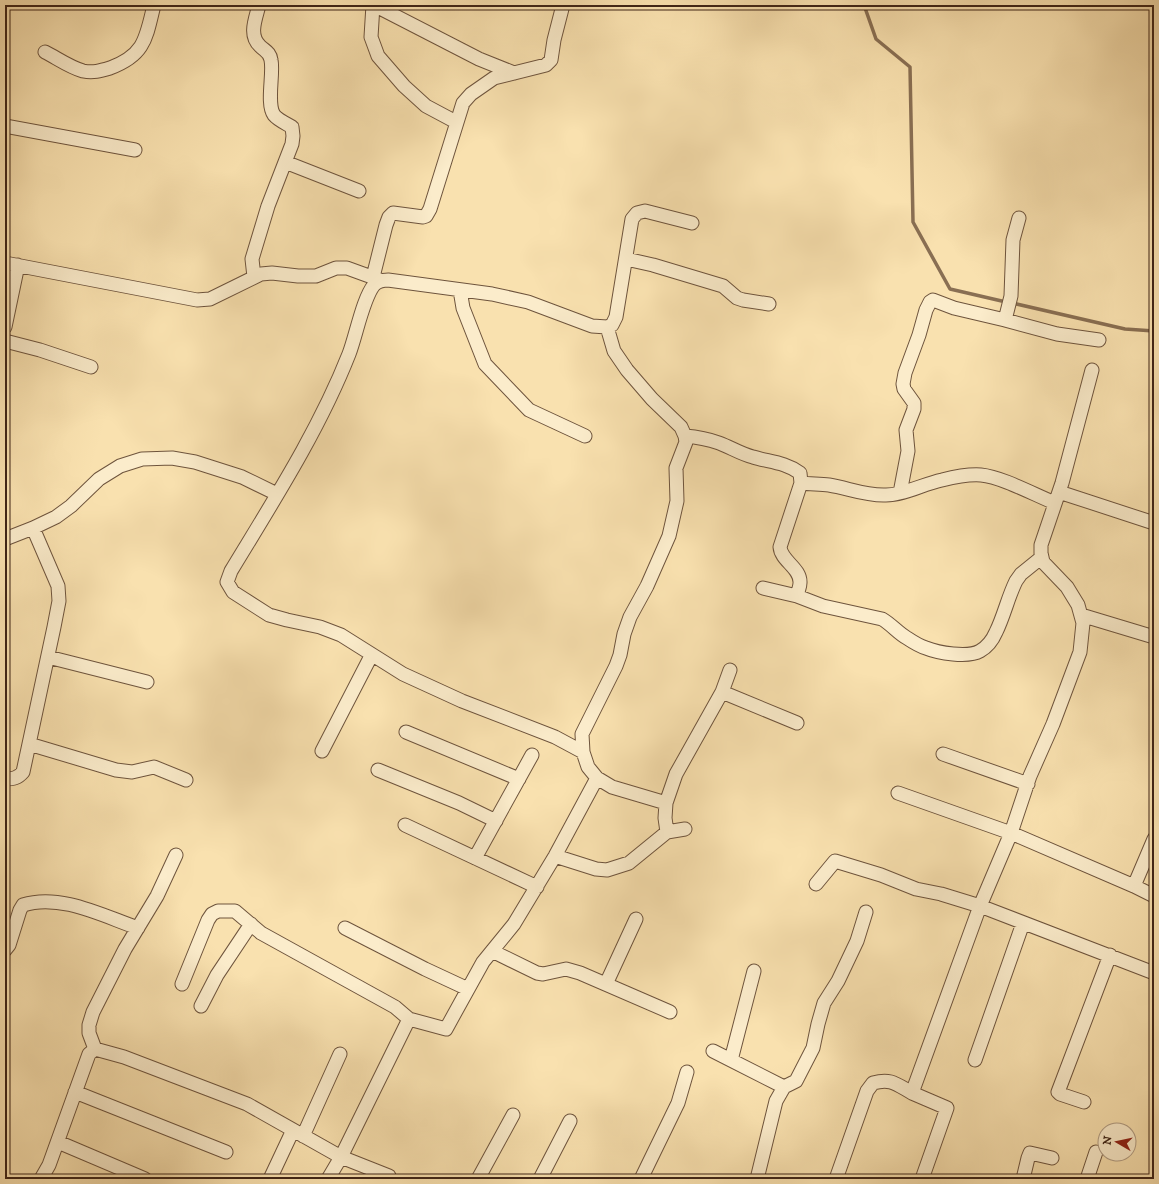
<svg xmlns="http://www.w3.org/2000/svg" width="1159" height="1184" font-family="'IM FELL DW Pica',serif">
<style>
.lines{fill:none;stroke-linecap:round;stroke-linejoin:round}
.stream{stroke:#896f53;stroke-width:3.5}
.minor-casing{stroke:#6e543d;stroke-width:15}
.minor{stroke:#fbeccb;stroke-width:13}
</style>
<rect width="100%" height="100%" fill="#f9e1af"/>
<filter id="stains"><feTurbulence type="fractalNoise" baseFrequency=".005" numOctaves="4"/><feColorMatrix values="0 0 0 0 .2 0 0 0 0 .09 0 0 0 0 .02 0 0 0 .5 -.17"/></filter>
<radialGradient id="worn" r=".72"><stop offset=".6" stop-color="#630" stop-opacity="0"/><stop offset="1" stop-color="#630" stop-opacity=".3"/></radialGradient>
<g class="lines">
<path class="stream" d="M864,5L876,39L910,67L913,222L950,289L1006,302
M1012,303L1125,329L1154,331"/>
<defs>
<path id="minor" d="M373,5L371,37L378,56L404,86L426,106L456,122
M374,5L479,59L514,73
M45,52C57,58 69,67 83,71C93,73 100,71 110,68C145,55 146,38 154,5
M5,126L135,150
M285,162L359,191
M626,259L653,265L723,286L737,298L743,300L769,304
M5,263L197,300L210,299L261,274L272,273L298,276H316L336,268H347L380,280
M254,277L252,259L268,206L292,144L293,136L292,127C287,124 278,120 274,115C266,104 274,73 271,60C270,52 265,51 260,46C248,35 256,18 259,5
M373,277L386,225L389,217L393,213L423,217L426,216L430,209L463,103L471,94L494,78L546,65L551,60L554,40L563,5
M460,290L463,308L485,364L529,410L585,436
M1005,320L1011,296L1013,240L1019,218
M5,327L18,265
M607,327L614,351L627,370L652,399L681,427L685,436L686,442L676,468L677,501L669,536L647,586L630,617L624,634L620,655L616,666L582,734L583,752L588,767L597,778L612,787L666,803
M5,341L40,350L91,367
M685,436C697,437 708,439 719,443C730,447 741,454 753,457C769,462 785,462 800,473L801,483L780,547C781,561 801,568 800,583C800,587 798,591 797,596
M801,483C810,484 820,484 829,485C848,488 866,496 886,495C904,495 923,484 942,480C954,477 968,474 981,475C1002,477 1035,495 1055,503
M1059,492L1154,523
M900,493L908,451L906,430L914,409V403L904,389L903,384L905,373L919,335L926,310L930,302L933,300L954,308L1005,320L1057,334L1099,340
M5,539L33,528L56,517L71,506L99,479L120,466L142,459L172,458L195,462L242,477L277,494
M763,588L797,596L823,606L882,619C891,624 898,633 907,638C913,642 919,646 926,648C938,653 968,658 980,651C987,647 993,639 996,632C1004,616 1008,597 1016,581L1021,574L1042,557
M1081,615L1154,637
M48,657L147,682
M722,692L797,723
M406,732L519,779
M29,744L116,770L132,772L154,767L186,780
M322,751L371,656
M583,752L555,737L462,701L403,674L341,635L320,627L287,620L269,615L233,592L227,582L231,571C274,500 319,430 349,354C356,336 363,298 374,285C378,281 382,280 388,280L492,294L528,302L592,326L607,327L612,325L616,317L632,219L637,213L645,211L692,223
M943,754L1028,784
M378,770L459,803L496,821
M5,779C13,779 18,778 23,772L54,627L59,601L58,586L33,528
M898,793L1011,833L1134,886L1154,896
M405,825L537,887
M667,832L665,818L666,803L676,774L722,692L730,670
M555,856L596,869L607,870L629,863L667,832L685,829
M475,858L532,755
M816,884L835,861L881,875L916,889L941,894L980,906L1154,973
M1134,886L1154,839
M345,928L425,969L468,989
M5,950L9,945L20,910L23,905C60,893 103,916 138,928
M492,951L537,973L543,974L566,969L580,973L670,1012
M182,984L208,920L212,914L218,911H235L261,933L395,1007L409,1019
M606,984L636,919
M201,1006L217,975L251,924
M95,1049L89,1033V1025L93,1012L125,949L157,896L176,855
M713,1051L784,1087
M731,1060L754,971
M975,1060L1023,923
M75,1092L226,1152
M1084,1102L1060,1094L1058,1092L1110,955
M303,1136L340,1054
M58,1142L145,1179
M389,1176L341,1157L409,1019L446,1029L483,962L514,924L555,856L597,778
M41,1179L49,1165L89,1054L95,1049L124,1057L247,1104L341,1157L328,1179
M270,1179L293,1130
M478,1179L513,1115
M540,1179L570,1121
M641,1179L678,1103L687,1072
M757,1179L776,1101L784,1087L796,1081L813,1048L818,1024L824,1003L838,981L857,941L866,912
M836,1179L867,1091L873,1083C891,1078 896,1084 912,1093
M922,1179L947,1108L912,1093L980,906L1011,833L1030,776L1053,724L1080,652L1083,623L1078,605L1067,587L1043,562L1041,553V545L1062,483L1092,370
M1023,1179L1028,1158L1030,1153L1052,1158
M1087,1179L1096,1152"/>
</defs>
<use href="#minor" class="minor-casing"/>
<use href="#minor" class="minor"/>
</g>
<rect width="1159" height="1184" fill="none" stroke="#f9e1af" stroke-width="20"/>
<rect x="6" y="6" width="1147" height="1172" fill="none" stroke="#3f2517" stroke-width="2"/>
<rect x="10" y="10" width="1139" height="1164" fill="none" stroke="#3f2517"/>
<g transform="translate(1117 1142) rotate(279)"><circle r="19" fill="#fbeccb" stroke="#b09c83"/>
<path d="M0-3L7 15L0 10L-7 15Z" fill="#8f2418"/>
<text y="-6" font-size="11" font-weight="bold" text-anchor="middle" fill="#3f2517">N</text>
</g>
<rect width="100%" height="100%" filter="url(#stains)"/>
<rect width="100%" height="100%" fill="url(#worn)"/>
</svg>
